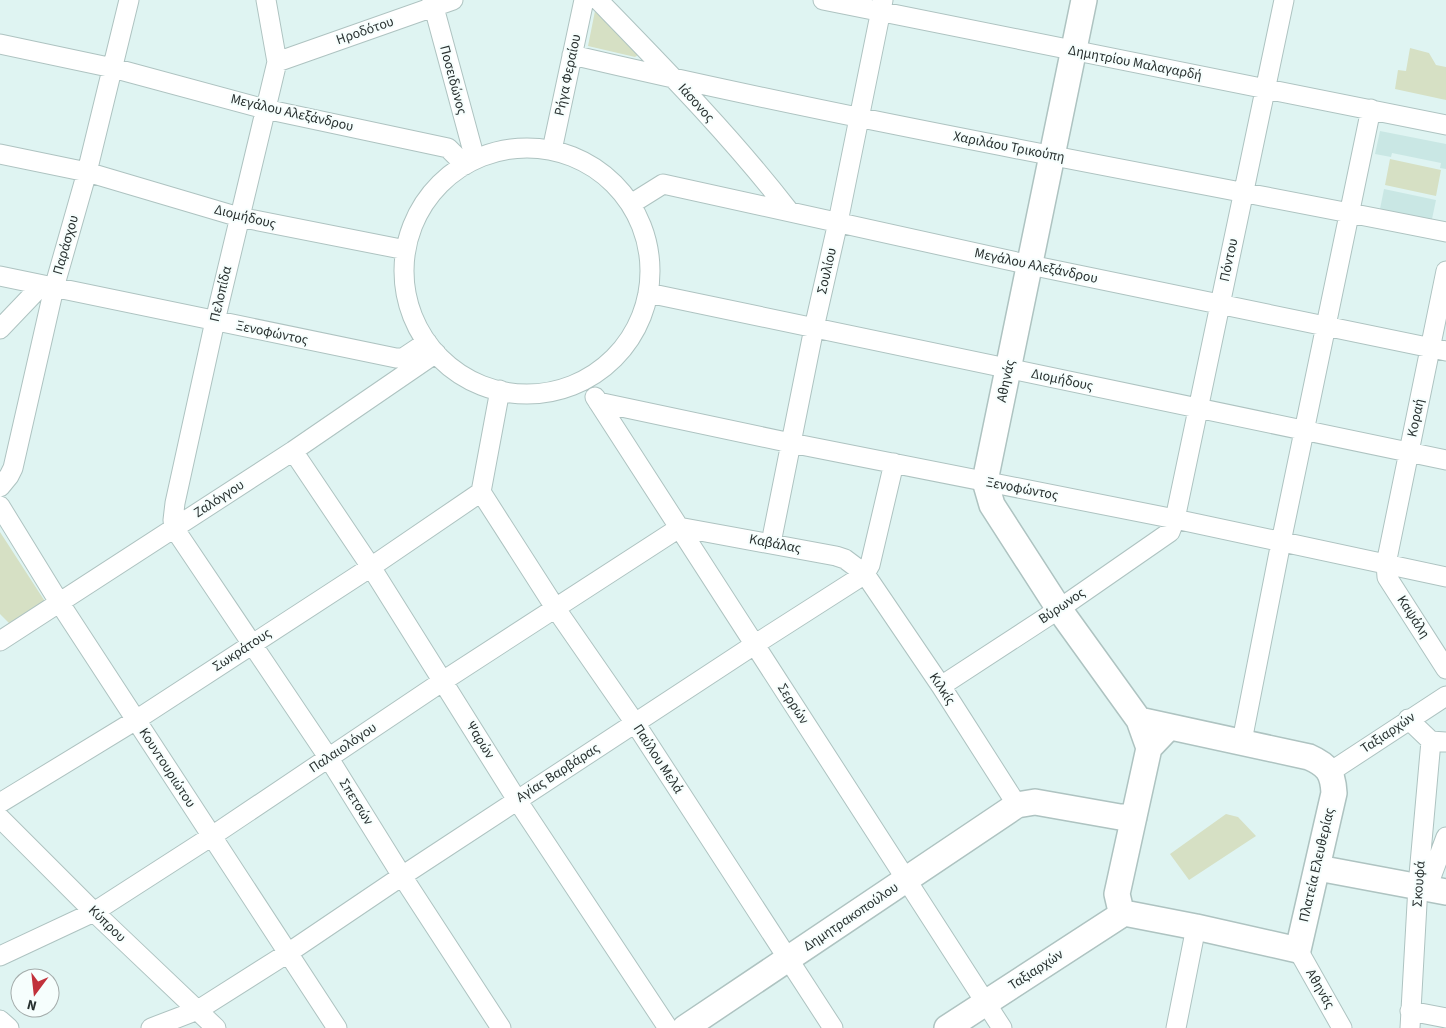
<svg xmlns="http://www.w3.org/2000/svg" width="1446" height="1028" font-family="'Source Sans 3',sans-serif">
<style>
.built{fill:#c9e7e4}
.green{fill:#d6e0c4}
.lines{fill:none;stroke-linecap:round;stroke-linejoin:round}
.minor-casing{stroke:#aec3c1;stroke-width:21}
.major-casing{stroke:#aec3c1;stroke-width:28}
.minor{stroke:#fff;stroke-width:19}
.major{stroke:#fff;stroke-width:25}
.labels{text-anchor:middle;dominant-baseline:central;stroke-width:4;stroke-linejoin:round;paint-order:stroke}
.street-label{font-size:14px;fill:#293130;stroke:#f6fefd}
</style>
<rect width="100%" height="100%" fill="#dff4f2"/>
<path class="built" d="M1380,131L1446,144V169L1440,168L1441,163L1392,153L1391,157L1375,154Z
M1384,189L1436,200L1432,219L1380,209Z"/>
<path class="green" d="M595,11L638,55L635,57L588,46Z
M1410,48L1429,53L1436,65L1446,67V100L1395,89L1398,70L1406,71Z
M1390,159L1441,170L1436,196L1385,185Z
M0,532L46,603L11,625L0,614Z
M1226,814L1238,817L1256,836L1189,880L1170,854Z"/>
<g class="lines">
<defs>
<path id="minor" d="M266,0L277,62L215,321L175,503L173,520L174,528L328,757L402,876L501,1028
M432,0L475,159
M598,0C664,68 731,136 789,211
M823,0L1446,125
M0,44L113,68L265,109L448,148L465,165
M572,55C862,123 1155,174 1446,232
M277,62L453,0
M404 271a123 123 0 1 1 246 0a123 123 0 1 1-246 0Z
M552,150L584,0
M0,154L87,172L239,217L406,250
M631,204L663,184L1030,265L1446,351
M1446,271L1386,564L1387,577L1446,669
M0,276L396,358H403L427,342
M648,293L1446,460
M0,329L42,285
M595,397L1002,1028
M598,402L791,443L1175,519L1446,577
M293,451L371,567L517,800L668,1028
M0,487L9,476L13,468L54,288L87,172L129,0
M481,492L556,609L635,723L833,1028
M481,492L500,390
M0,506L59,602L337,1028
M771,543L814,328L838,222L883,0
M0,641L293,451L436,353
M941,686L1059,609L1170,532L1175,519L1284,0
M1408,719L1431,741L1446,742
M1242,741L1281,542L1371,109
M1330,772L1446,696
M0,803L136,720L371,567L481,492
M0,818L94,912L216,1028
M1427,888L1446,837
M1298,950L1342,1028
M0,956L94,912L212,836L443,681L679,528H684L836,556L845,559L865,574L941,686L1017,805
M1410,1011L1446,1018
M0,1020L9,1028
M151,1028L198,1010L288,953L402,876L754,645L865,574L870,565L894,463
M1176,1028L1196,927
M1410,1028L1418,886L1431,741"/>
<path id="major" d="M1084,0L985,481L992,505L1059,609L1139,720L1149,748
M1139,720L1309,757C1327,765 1333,772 1334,793L1298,950L1196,927L1124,913L1120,907L1117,894L1149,748L1169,727
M1318,868L1446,892
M685,1028L1017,805L1035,802L1120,817H1134
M947,1028L1124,913"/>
</defs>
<use href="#minor" class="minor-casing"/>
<use href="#major" class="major-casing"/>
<use href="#minor" class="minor"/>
<use href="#major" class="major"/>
</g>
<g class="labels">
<g class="street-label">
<text transform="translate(365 31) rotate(-19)">Ηροδότου</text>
<text transform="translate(1135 63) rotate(11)">Δημητρίου Μαλαγαρδή</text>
<text transform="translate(568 75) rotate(-78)">Ρήγα Φεραίου</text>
<text transform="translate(453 80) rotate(75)">Ποσειδώνος</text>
<text transform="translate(696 103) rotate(48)">Ιάσονος</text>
<text transform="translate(292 113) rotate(13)">Μεγάλου Αλεξάνδρου</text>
<text transform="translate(1009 147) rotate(11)">Χαριλάου Τρικούπη</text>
<text transform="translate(245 217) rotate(14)">Διομήδους</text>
<text transform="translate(66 245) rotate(-74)">Παράσχου</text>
<text transform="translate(1229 260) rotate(-78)">Πόντου</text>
<text transform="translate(1036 266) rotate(12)">Μεγάλου Αλεξάνδρου</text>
<text transform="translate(827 271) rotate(-77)">Σουλίου</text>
<text transform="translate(221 294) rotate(-77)">Πελοπίδα</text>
<text transform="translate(272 333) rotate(12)">Ξενοφώντος</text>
<text transform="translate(1062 380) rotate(12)">Διομήδους</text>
<text transform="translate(1006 381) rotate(-78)">Αθηνάς</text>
<text transform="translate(1416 418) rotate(-78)">Κοραή</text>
<text transform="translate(1022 489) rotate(11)">Ξενοφώντος</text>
<text transform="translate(219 499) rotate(-33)">Ζαλόγγου</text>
<text transform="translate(775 544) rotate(11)">Καβάλας</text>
<text transform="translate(1062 606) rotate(-34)">Βύρωνος</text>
<text transform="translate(1413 617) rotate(57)">Καψάλη</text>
<text transform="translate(242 650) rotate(-33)">Σωκράτους</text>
<text transform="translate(942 689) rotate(57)">Κιλκίς</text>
<text transform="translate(793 704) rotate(57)">Σερρών</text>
<text transform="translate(1388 733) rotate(-34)">Ταξιαρχών</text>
<text transform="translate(480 740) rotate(58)">Ψαρών</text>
<text transform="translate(343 748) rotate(-34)">Παλαιολόγου</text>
<text transform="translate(658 759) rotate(57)">Παύλου Μελά</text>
<text transform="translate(167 768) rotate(57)">Κουντουριώτου</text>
<text transform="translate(558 773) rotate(-33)">Αγίας Βαρβάρας</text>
<text transform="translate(356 802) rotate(58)">Σπετσών</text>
<text transform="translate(1317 865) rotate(-77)">Πλατεία Ελευθερίας</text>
<text transform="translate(1419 884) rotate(-86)">Σκουφά</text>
<text transform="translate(851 917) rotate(-34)">Δημητρακοπούλου</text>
<text transform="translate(107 924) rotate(44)">Κύπρου</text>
<text transform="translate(1036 970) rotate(-33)">Ταξιαρχών</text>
<text transform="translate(1320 989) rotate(60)">Αθηνάς</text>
</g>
</g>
<g transform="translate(35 993) rotate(195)"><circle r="24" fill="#f6fefd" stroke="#a4acab"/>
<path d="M0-4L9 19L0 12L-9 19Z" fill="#c1313b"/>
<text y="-8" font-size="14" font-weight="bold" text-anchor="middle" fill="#293130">N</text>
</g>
</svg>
